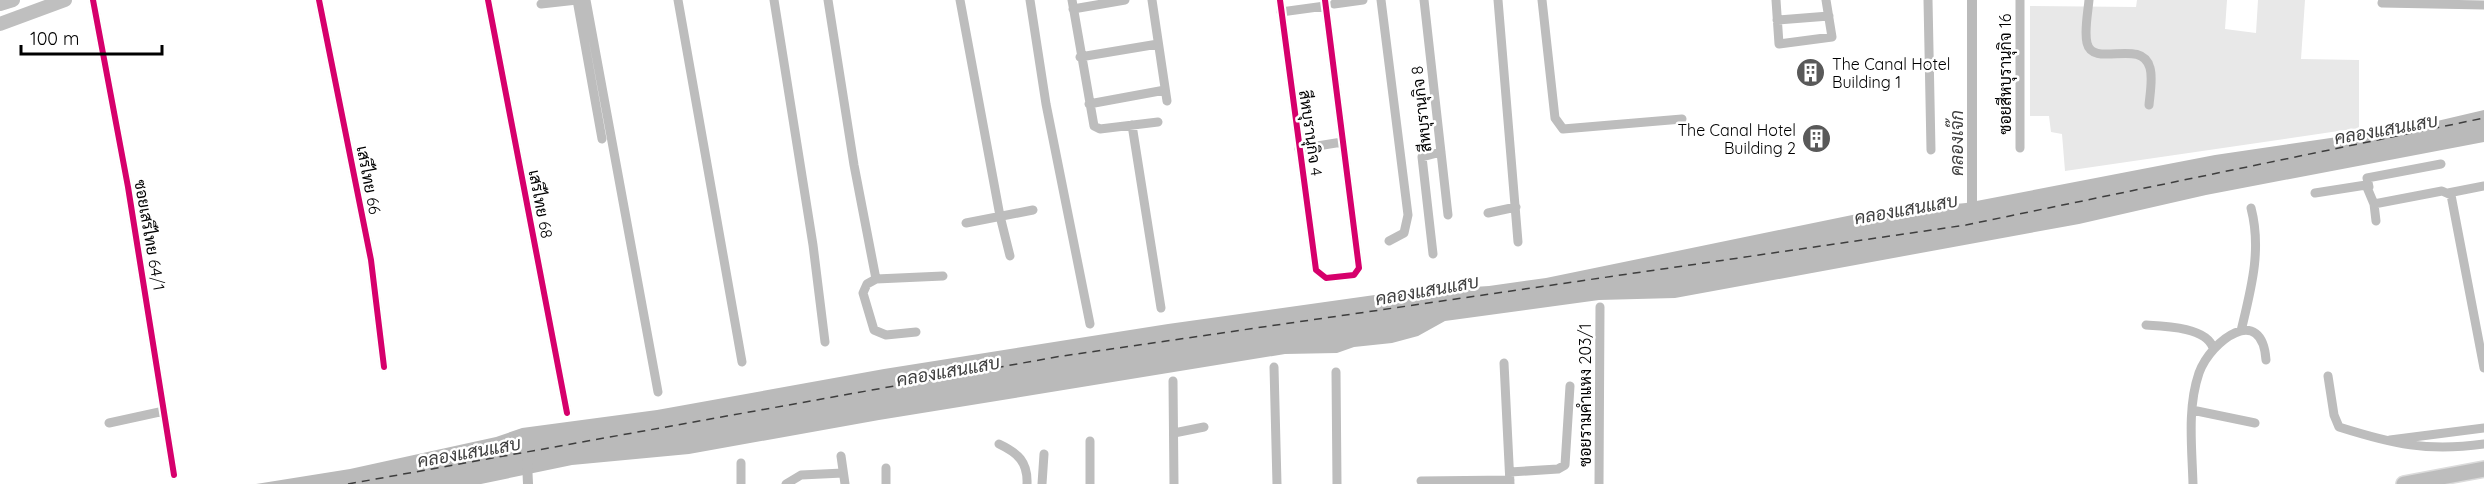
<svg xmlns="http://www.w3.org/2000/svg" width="2484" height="484" font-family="Quicksand,Sarabun,sans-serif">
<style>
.green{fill:#e8e8e8}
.water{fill:#bababa}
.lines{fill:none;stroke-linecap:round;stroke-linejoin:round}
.canal{stroke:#bababa;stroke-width:10}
.ferry{stroke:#3e3e3e;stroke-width:1.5;stroke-dasharray:8 6;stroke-linecap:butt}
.primary-casing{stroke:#dbdbdb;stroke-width:18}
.street{stroke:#bdbdbd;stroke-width:9}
.secondary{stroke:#bfbfbf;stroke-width:14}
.primary{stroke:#bdbdbd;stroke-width:15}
.cycleway-casing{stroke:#fff;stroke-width:10}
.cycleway{stroke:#d6006c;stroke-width:6}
.labels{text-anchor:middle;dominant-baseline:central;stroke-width:5;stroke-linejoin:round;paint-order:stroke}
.poi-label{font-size:16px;fill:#000;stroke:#fff;text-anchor:start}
.street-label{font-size:16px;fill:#000;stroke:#fff}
.water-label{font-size:18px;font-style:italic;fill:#3e3e3e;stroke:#fff}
</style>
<rect width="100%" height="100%" fill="#fff"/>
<path class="green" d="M2137,0H2227L2225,29L2256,33L2258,0H2305L2301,59L2359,60V128L2065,171L2062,134L2051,132L2049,116H2030V6L2136,7Z"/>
<path class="water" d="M2484,110V142L2206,195L2079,224L1675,298L1599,300L1445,321L1418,336L1392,343L1354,347L1337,353L1285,354L879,420L689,454L572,465L481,484H256L350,469L496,437L522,428L657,410L884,369L1168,324L1396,292L1489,286L1546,278L1862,213L1966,203L2215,155L2420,125Z"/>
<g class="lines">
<path class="canal" d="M1972,0V214
M527,462L528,484"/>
<path class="ferry" d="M348,484L1056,357L1966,225L2484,118"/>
<defs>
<path id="primary" d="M2404,484L2484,469"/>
</defs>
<use href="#primary" class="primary-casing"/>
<path class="street" d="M93,0L128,187L174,475
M319,0L371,260L384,367
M488,0L567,413
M577,0L602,139
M586,0L658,392
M678,0L742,362
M774,0L813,245L825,342
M828,0L854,165L876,279L943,276
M960,0L1000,216L1010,256
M1030,0L1046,104L1090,324
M1072,0L1094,126L1100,129L1158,122
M1152,0L1167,101
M1280,0L1316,270L1326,278L1354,275L1359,268L1325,0
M1381,0L1408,215L1404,233L1389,241
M1424,0L1448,215
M1498,0L1518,242
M1542,0L1555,118L1563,129L1682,119
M1776,0L1779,44L1832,37L1826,0
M1928,0L1931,150
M2089,0C2088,12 2084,31 2087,43C2093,69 2142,37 2150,68C2153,78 2150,94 2149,105
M2383,0L2382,3L2484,5
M541,4L577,0
M1334,4L1363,0
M1073,9L1125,0
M1281,12L1325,6
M1777,20L1829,16
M1080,57L1158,44
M1089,104L1165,90
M1132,125L1161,308
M2020,148V0
M1299,149L1342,142
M2369,187L2367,178L2441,164
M2315,193L2366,185L2374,204L2442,191L2451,195L2484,368
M2448,193L2484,186
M2374,204L2376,221
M1488,213L1516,207
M966,223L1033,210
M1433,254L1422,157L1441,152
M876,279L867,284L863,293L874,330L886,335L916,332
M2146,325C2164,326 2207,327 2213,348
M2241,331C2251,289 2262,250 2251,208
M1504,363L1510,484
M1274,367L1277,484
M1336,372L1337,484
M2328,376L2334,415L2339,427C2393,444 2427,452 2484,444
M1173,381L1174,484
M2192,410L2255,423
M109,423L164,411
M1174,433L1204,427
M2390,440L2484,428
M1090,441V484
M999,444C1018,453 1028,462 1027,484
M841,456L845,484
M741,463V484
M886,468V484
M1510,472L1558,469L1565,465L1570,386
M1421,481L1510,480
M786,484L801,475L843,473
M1042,484L1044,454
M1599,484L1600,307
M2193,484C2192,448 2187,408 2199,373C2211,340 2262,303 2266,360"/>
<path class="secondary" d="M0,4L13,0
M0,24L65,0"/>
<use href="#primary" class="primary"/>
<defs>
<path id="cycleway" d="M93,0L128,187L174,475
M319,0L371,260L384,367
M488,0L567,413
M1280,0L1316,270L1326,278L1354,275L1359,268L1325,0"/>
</defs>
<use href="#cycleway" class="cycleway-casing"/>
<use href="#cycleway" class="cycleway"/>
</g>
<defs>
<symbol id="building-disc" viewBox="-11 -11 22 22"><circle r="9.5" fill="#595959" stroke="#fff"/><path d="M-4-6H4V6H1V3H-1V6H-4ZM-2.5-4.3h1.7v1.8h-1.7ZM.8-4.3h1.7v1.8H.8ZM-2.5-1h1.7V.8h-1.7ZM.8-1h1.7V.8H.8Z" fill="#fff"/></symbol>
</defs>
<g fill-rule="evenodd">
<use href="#building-disc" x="1794" y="56" width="33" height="33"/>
<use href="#building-disc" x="1800" y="122" width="33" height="33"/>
</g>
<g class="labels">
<g class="poi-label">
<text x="1832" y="64">The Canal Hotel<tspan x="1832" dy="18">Building 1</tspan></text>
<text x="1796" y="130" text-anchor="end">The Canal Hotel<tspan x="1796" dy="18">Building 2</tspan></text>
</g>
<g class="street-label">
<text transform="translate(2005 74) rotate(-90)">ซอยสีหบุรานุกิจ 16</text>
<text transform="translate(1421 109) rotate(-96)">สีหบุรานุกิจ 8</text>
<text transform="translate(1311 133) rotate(82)">สีหบุรานุกิจ 4</text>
<text transform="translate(369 180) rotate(79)">เสรีไทย 66</text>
<text transform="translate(541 204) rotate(79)">เสรีไทย 68</text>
<text transform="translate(150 235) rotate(80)">ซอยเสรีไทย 64/1</text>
<text transform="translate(1585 395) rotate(-90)">ซอยรามคำแหง 203/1</text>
</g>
<g class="water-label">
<text transform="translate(2386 129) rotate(-10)">คลองแสนแสบ</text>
<text transform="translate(1956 143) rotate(-90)">คลองเจ๊ก</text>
<text transform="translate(1906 209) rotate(-10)">คลองแสนแสบ</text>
<text transform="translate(1427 290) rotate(-10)">คลองแสนแสบ</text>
<text transform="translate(948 371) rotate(-10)">คลองแสนแสบ</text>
<text transform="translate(469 452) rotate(-10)">คลองแสนแสบ</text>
</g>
</g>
<path d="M21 45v9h141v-9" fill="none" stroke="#000000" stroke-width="3"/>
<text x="30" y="45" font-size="18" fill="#000000" stroke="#ffffff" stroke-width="4.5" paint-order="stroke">100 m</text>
</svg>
